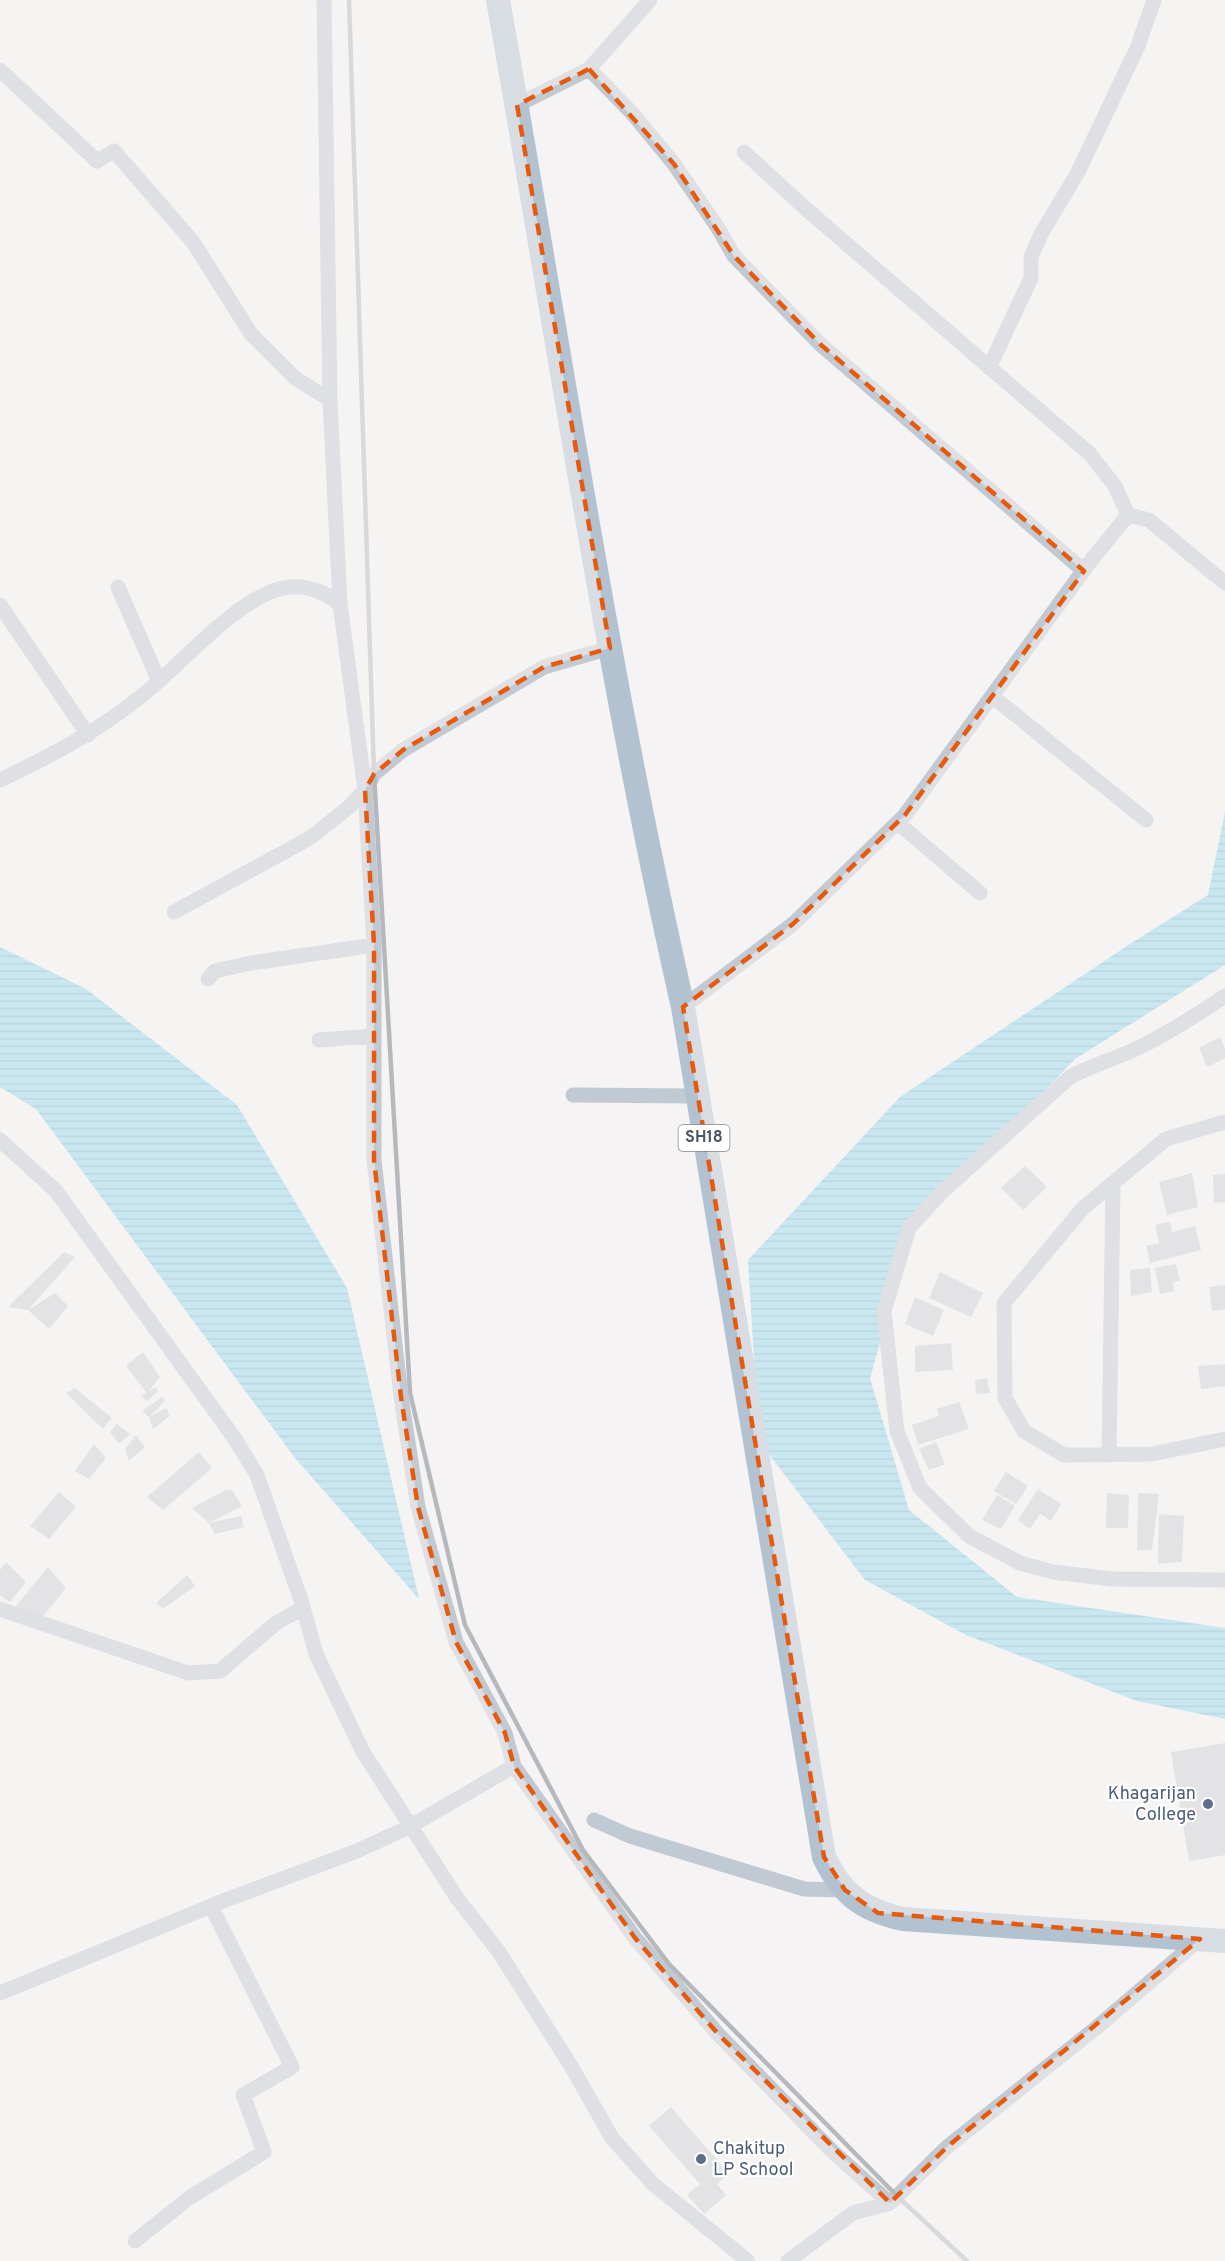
<svg xmlns="http://www.w3.org/2000/svg" width="1225" height="2261" font-family="Overpass,sans-serif">
<style>
.water{fill:url(#water-rules)}
.building{fill:#cdcfd5}
.lines{fill:none;stroke-linecap:round;stroke-linejoin:round}
.minor{stroke:#c1cad2;stroke-width:15}
.primary{stroke:#b3c2d1;stroke-width:24}
.rail{stroke:#b5b8bd;stroke-width:4.5}
.marked{fill:none;stroke:#e8590c;stroke-width:4.5;stroke-dasharray:12 8;stroke-linejoin:round}
.service-dot{fill:#5c6f8a;stroke:#fff;stroke-width:2}
.labels{text-anchor:middle;dominant-baseline:central;stroke-width:4.5;stroke-linejoin:round;paint-order:stroke}
.shield{fill:#fff;stroke:#808990;stroke-width:1.5}
.shield-label{font-size:16px;font-weight:bold;fill:#4a5661}
.service-label{font-size:18px;fill:#4e5e75;stroke:#fff;text-anchor:end}
</style>
<defs>
<pattern id="water-rules" width="6" height="5" patternUnits="userSpaceOnUse" patternTransform="scale(1.5)"><rect width="6" height="5" fill="#90daee"/><path d="M0 2.5h6" fill="none" stroke="#78b4c4"/></pattern>
</defs>
<rect width="100%" height="100%" fill="#f5f3f3"/>
<path class="water" d="M1225,812V965L1075,1059L913,1227L870,1378L909,1510L1017,1597L1225,1628V1719L1137,1701L966,1635L865,1580L759,1441L748,1260L900,1097L1130,944L1208,895Z
M0,947L86,989L237,1105L347,1288L419,1599L295,1458L36,1109L0,1087Z"/>
<path class="building" d="M1220,1037L1225,1049V1058L1207,1067L1199,1048Z
M1025,1166L1047,1187L1023,1210L1001,1188Z
M1192,1173L1198,1207L1167,1215L1159,1182Z
M1225,1174V1202L1214,1203L1213,1175Z
M1170,1222L1172,1232L1195,1226L1201,1250L1150,1263L1146,1246L1159,1243L1155,1225Z
M64,1252L75,1257L28,1310L8,1307Z
M1176,1264L1180,1281L1173,1282L1174,1291L1160,1294L1155,1268Z
M1150,1268L1152,1292L1131,1296L1130,1270Z
M940,1272L983,1293L971,1317L929,1298Z
M1225,1285V1309L1212,1311L1209,1287Z
M55,1293L68,1306L49,1329L28,1310Z
M915,1297L944,1310L933,1336L905,1324Z
M951,1343L953,1370L915,1372V1346Z
M143,1352L160,1377L147,1393L126,1366Z
M1225,1364V1386L1201,1389L1198,1366Z
M987,1378L990,1393L976,1394L975,1380Z
M156,1387L158,1391L147,1401L141,1396Z
M75,1388L112,1418L103,1429L66,1393Z
M162,1397L165,1401L149,1417L142,1411Z
M959,1402L969,1429L918,1445L912,1425L939,1416L937,1409Z
M166,1408L170,1416L153,1429L149,1417Z
M117,1424L130,1434L119,1444L110,1432Z
M136,1435L145,1447L129,1461L125,1449Z
M936,1442L945,1464L929,1470L919,1449Z
M94,1444L106,1458L89,1479L75,1471Z
M199,1452L212,1468L163,1510L147,1497Z
M1006,1472L1028,1486L1016,1504L994,1491Z
M1038,1489L1061,1504L1051,1521L1040,1514L1030,1529L1018,1520Z
M226,1490H232L242,1506L209,1523L192,1508Z
M59,1492L76,1507L49,1539L30,1526Z
M1107,1493L1129,1495L1128,1528H1106Z
M1138,1493L1159,1494L1152,1550H1137Z
M997,1495L1015,1506L1001,1529L982,1520Z
M1159,1514L1184,1516L1182,1562L1158,1564Z
M241,1516L244,1527L215,1534L209,1523Z
M6,1562L26,1582L10,1602L0,1595V1570Z
M48,1567L66,1588L40,1620L16,1606Z
M187,1575L195,1586L163,1609L156,1603Z
M1225,1743V1855L1189,1861L1171,1752Z
M671,2107L729,2174L717,2184L726,2195L704,2214L687,2195L700,2184L649,2126Z"/>
<g class="lines">
<path class="minor" d="M324,0L330,400L340,604L365,790L374,945V1160L401,1397L418,1507L456,1642L505,1733L514,1766L635,1938L718,2034L832,2151L890,2203
M589,69L632,113L674,164L718,228L734,256L820,344L1084,571
M0,70L97,161L114,151L193,242L251,334L295,378L330,400
M517,105L589,69L650,0
M744,152L805,208L1090,454L1115,486L1128,515
M989,368L1031,278V257L1041,234L1078,172L1138,46L1154,0
M118,587L159,681
M0,605L88,735
M992,696L1146,820
M0,780C53,755 98,731 144,694C182,663 224,613 268,593C295,581 318,587 340,604
M898,823L980,893
M174,912L310,838L349,807L365,790L374,774L403,750L544,667L610,648
M208,979L215,971L251,963L374,945
M1225,996C1194,1017 1161,1038 1127,1053C1108,1061 1089,1067 1070,1077L942,1192L909,1228L884,1311L897,1431L920,1488L969,1536L1020,1563L1053,1572L1112,1579L1225,1580
M683,1007L793,924L905,815L1089,563L1128,515L1149,520L1225,583
M319,1040L373,1036
M573,1095L697,1096
M1225,1122L1166,1139L1083,1208L1004,1303L1005,1398L1024,1431L1064,1455L1152,1454L1225,1439
M0,1140L56,1191L235,1439L257,1475L301,1600L316,1654L363,1752L457,1898L499,1952L571,2066L612,2138L653,2184L748,2261
M1109,1455L1113,1183
M0,1609L188,1673L220,1671L276,1623L303,1608
M594,1820L630,1836L804,1889L845,1890
M0,1993L223,1901L357,1851L409,1827L514,1766
M135,2241L189,2198L264,2152L243,2095L292,2067L211,1906
M788,2261L853,2213L890,2203L947,2147L1096,2028L1200,1939"/>
<path class="primary" d="M498,0C558,336 607,674 683,1007L824,1857C842,1895 863,1910 903,1919L1225,1941"/>
<path class="rail" d="M349,0L374,774L410,1393L465,1625L583,1850L669,1964L897,2196L967,2261"/>
</g>
<path d="M0 0H1225V2261H0ZM589,69L674,164L734,256L820,344L1084,571L905,815L793,924L683,1007L824,1857L845,1890L878,1913L1200,1939L947,2147L890,2203L718,2034L635,1938L514,1766L505,1733L456,1642L418,1507L401,1397L374,1160V945L365,790L374,774L403,750L544,667L610,648L517,105Z" fill="#f5f3f3" fill-opacity=".55" fill-rule="evenodd"/>
<path class="marked" d="M589,69L674,164L734,256L820,344L1084,571L905,815L793,924L683,1007L824,1857L845,1890L878,1913L1200,1939L947,2147L890,2203L718,2034L635,1938L514,1766L505,1733L456,1642L418,1507L401,1397L374,1160V945L365,790L374,774L403,750L544,667L610,648L517,105Z"/>
<g class="service-dot">
<circle cx="1208" cy="1804" r="6"/>
<circle cx="701" cy="2159" r="6"/>
</g>
<g class="labels">
<rect class="shield" x="678.5" y="1125" width="51" height="26" rx="4.5"/>
<g class="shield-label">
<text x="704" y="1138">SH18</text>
</g>
<g class="service-label">
<text x="1196" y="1794">Khagarijan<tspan x="1196" dy="21">College</tspan></text>
<text x="713" y="2149" text-anchor="start">Chakitup<tspan x="713" dy="21">LP School</tspan></text>
</g>
</g>
</svg>
